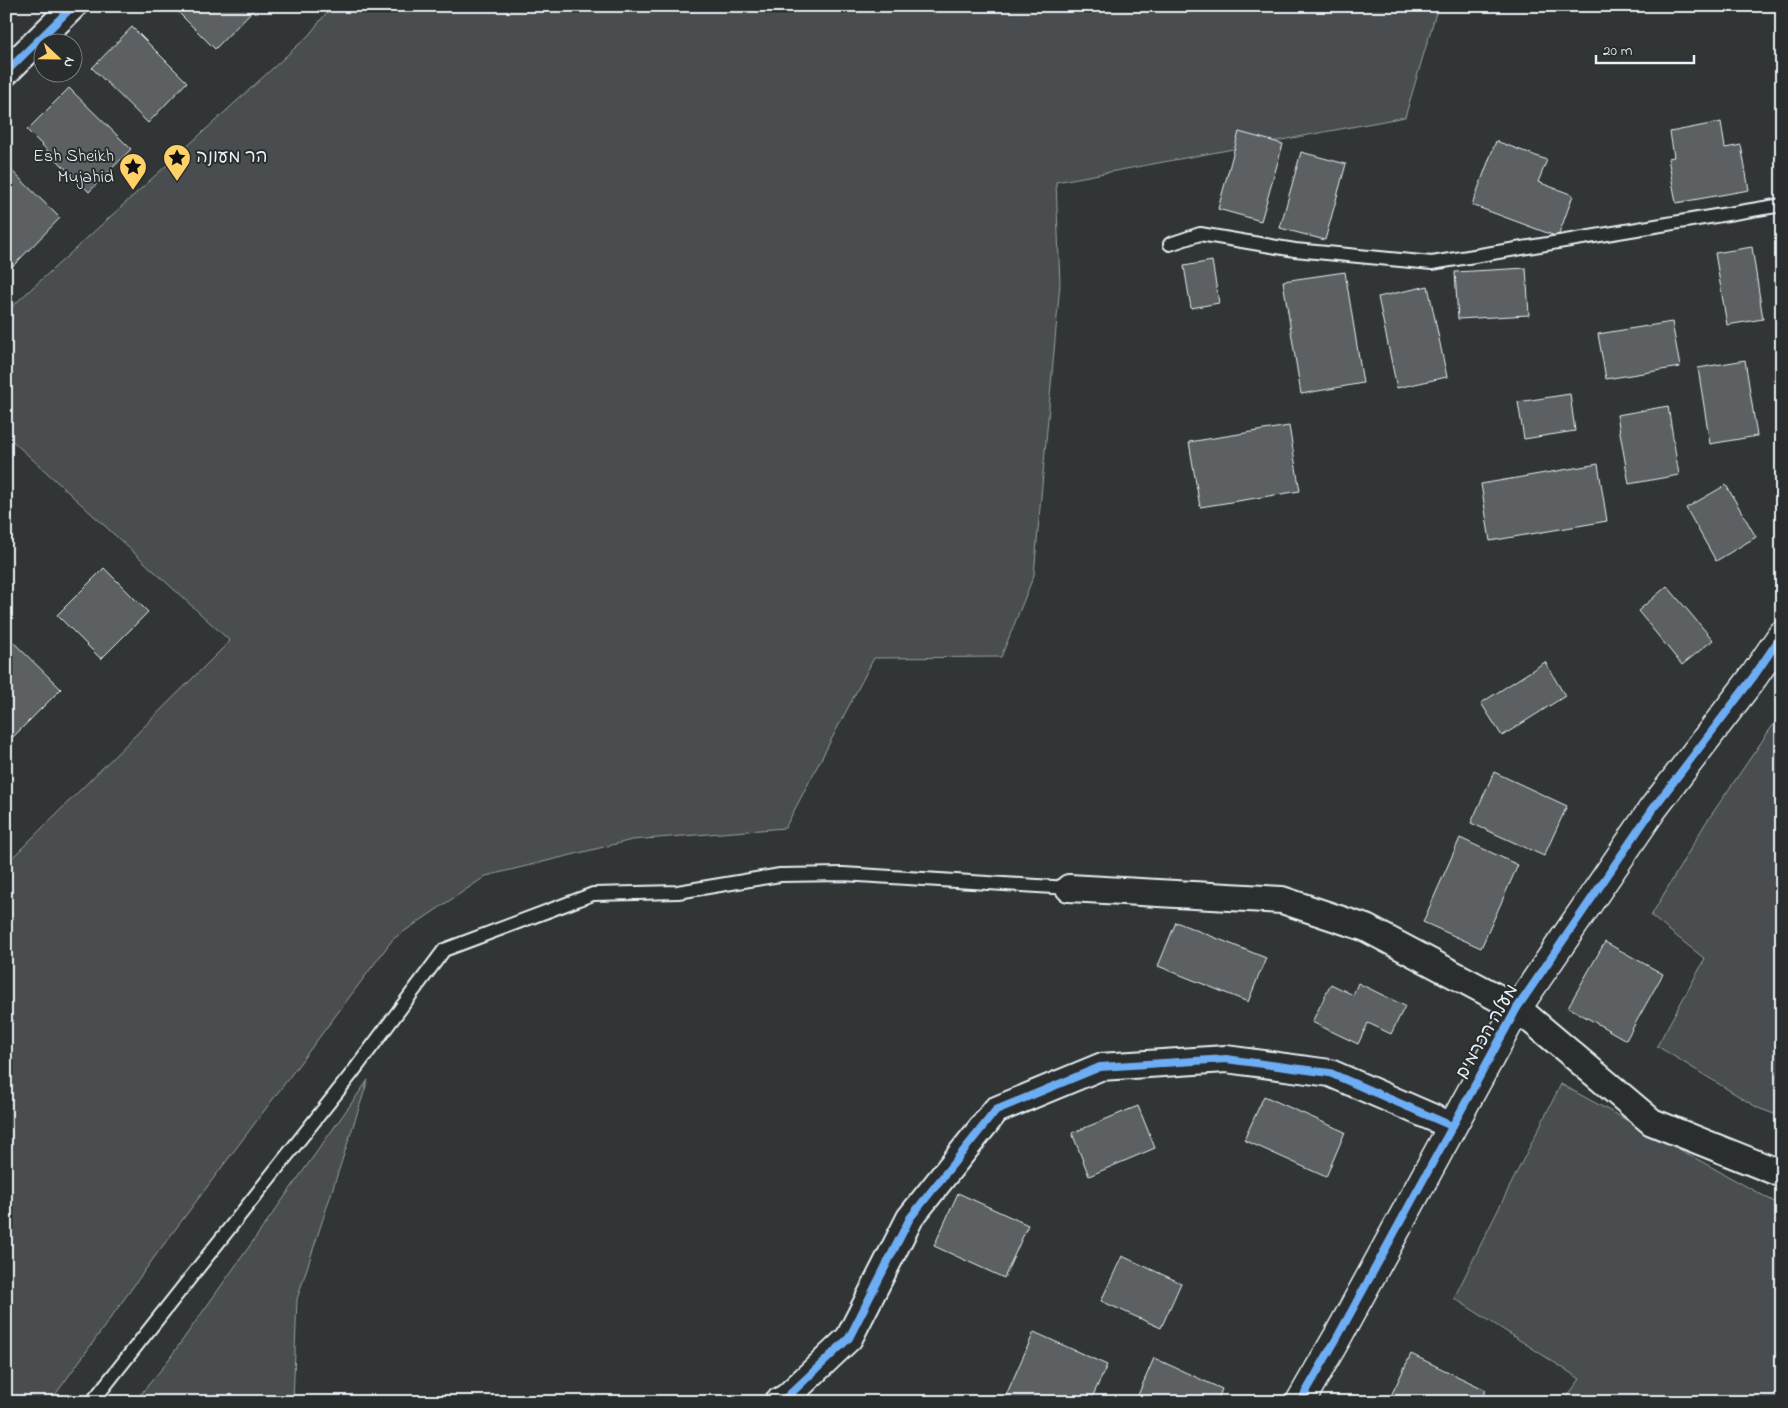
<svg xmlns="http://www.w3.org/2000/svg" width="1788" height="1408" font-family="'Indie Flower','Playpen Sans Hebrew',sans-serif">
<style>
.green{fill:#494d4f;stroke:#989fa4}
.building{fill:#5c6063;stroke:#e8f1f8}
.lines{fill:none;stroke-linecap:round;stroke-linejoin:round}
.lane-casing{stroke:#e8f1f8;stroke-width:16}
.street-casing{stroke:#e8f1f8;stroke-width:30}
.secondary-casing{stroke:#e8f1f8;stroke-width:31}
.lane{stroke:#2a2d2e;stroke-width:12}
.street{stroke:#2a2d2e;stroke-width:26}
.secondary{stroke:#2a2d2e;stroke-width:28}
.cycleway-casing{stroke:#2a2d2e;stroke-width:11}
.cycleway{stroke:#6dadf4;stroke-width:8}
.labels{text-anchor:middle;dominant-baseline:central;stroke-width:4;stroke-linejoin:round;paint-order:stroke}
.poi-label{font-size:18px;fill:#e8f1f8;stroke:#2a2d2e;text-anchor:end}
.street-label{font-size:18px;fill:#e8f1f8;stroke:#2a2d2e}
</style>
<rect width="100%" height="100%" fill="#323536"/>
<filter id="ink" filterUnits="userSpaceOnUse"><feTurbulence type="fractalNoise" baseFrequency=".02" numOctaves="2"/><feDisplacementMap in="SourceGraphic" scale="10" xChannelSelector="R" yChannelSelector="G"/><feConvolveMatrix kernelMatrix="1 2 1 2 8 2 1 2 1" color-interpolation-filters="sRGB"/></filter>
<g filter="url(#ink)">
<path class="green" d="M332,6H1438L1405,117L1056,182L1060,284L1034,575L1001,657L874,658L785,828L632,840L486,876L393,939L153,1259L50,1402H6V864L230,641L6,435V312L308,36Z
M1782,712V1117L1758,1108L1657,1046L1705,959L1651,916L1705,824Z
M368,1080L297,1299L293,1402H134L164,1366Z
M1561,1084L1782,1206V1402H1563L1580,1379L1454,1298Z"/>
<path class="building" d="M172,6H257L215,49Z
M132,27L187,82L148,123L92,68Z
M69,88L131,149L89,192L27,130Z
M1721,122L1725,148L1741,145L1749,190L1676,203L1668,158L1674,157L1670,132Z
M1239,132L1283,144L1261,221L1218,209Z
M1496,141L1547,160L1538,182L1573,195L1558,237L1472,205Z
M1301,152L1346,164L1325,240L1280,228Z
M6,165L60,218L13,266L6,260Z
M1752,247L1763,319L1727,325L1715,253Z
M1212,261L1219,303L1191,308L1184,266Z
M1526,268L1529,315L1458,319L1455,272Z
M1345,272L1363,383L1301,394L1283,281Z
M1428,286L1447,377L1397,388L1378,297Z
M1672,322L1680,367L1606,379L1598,334Z
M1745,360L1757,436L1710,444L1698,368Z
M1570,394L1575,431L1524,439L1518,402Z
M1668,406L1679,475L1629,484L1617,415Z
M1289,426L1300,491L1200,507L1189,442Z
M1598,464L1607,521L1490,541L1481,484Z
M1726,485L1756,537L1716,561L1686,508Z
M104,568L148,612L101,659L57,615Z
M1667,586L1713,640L1682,665L1638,611Z
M6,635L61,689L13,737L6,730Z
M1545,662L1565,696L1502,736L1481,703Z
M1494,772L1567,806L1544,856L1471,823Z
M1460,838L1518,865L1481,948L1423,922Z
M1176,922L1266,958L1248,1002L1158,966Z
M1605,942L1663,974L1626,1040L1568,1007Z
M1358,983L1405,1006L1391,1034L1368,1023L1358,1044L1312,1022L1331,984L1353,995Z
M1264,1096L1345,1132L1326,1177L1244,1140Z
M1138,1106L1155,1148L1089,1176L1072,1133Z
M958,1193L1028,1225L1004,1278L934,1246Z
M1122,1256L1181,1283L1161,1328L1101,1301Z
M1034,1332L1107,1365L1090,1402H1003Z
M1411,1354L1486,1390L1480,1402H1388Z
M1154,1358L1222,1389L1217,1402H1135Z"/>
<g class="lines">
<defs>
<path id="lane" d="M1170,244L1200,234L1295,250L1432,263L1782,205
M92,1402L353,1072L444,950L593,894L678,892L780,875L843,874L1069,888"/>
<path id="street" d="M6,72L73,6
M1069,888L1282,900L1366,928L1517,1008L1652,1122L1782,1174
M778,1402L787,1397L849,1338L910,1218L996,1110L1100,1067L1226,1059L1330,1073L1452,1126"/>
<path id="secondary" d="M1300,1402L1338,1336L1517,1008L1652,810L1754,676L1782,635"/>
</defs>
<use href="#lane" class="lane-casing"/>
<use href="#street" class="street-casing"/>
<use href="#secondary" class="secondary-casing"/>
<use href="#lane" class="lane"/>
<use href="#street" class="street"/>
<use href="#secondary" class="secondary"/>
<defs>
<path id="cycleway" d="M6,72L73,6
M778,1402L787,1397L849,1338L910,1218L996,1110L1100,1067L1226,1059L1330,1073L1452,1126
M1300,1402L1338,1336L1517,1008L1652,810L1754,676L1782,635"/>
</defs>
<use href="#cycleway" class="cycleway-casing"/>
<use href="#cycleway" class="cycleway"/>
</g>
</g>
<defs>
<symbol id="sight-pin" viewBox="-11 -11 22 30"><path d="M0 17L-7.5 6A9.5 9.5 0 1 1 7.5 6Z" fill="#ffd166" stroke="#2a2d2e"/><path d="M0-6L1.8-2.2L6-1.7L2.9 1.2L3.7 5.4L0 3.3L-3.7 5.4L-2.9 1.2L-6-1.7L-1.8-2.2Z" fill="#111"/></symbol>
</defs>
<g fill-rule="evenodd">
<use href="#sight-pin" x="161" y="142" width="32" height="43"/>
<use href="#sight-pin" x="117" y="151" width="32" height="43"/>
</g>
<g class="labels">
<g class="poi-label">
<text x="114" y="157">Esh Sheikh<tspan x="114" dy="21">Mujahid</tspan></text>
<text x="196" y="158" text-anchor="start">הר מעונה</text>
</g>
<g class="street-label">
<text transform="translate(1488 1032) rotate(-60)">מעלה הכרמים</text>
</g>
</g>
<rect width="1788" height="1408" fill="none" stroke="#2a2d2e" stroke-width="25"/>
<rect x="12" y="12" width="1763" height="1383" fill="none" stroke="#e8f1f8" stroke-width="2" filter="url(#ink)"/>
<g transform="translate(58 58) rotate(112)"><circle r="24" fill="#2a2d2e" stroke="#767b7f"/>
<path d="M0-4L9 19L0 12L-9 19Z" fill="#ffd166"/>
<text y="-8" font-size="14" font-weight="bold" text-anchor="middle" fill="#e8f1f8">N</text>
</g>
<path d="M1596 55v8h98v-8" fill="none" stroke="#e8f1f8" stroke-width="2.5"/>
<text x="1603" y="55" font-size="15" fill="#e8f1f8" stroke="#2a2d2e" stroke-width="4" paint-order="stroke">20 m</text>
</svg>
